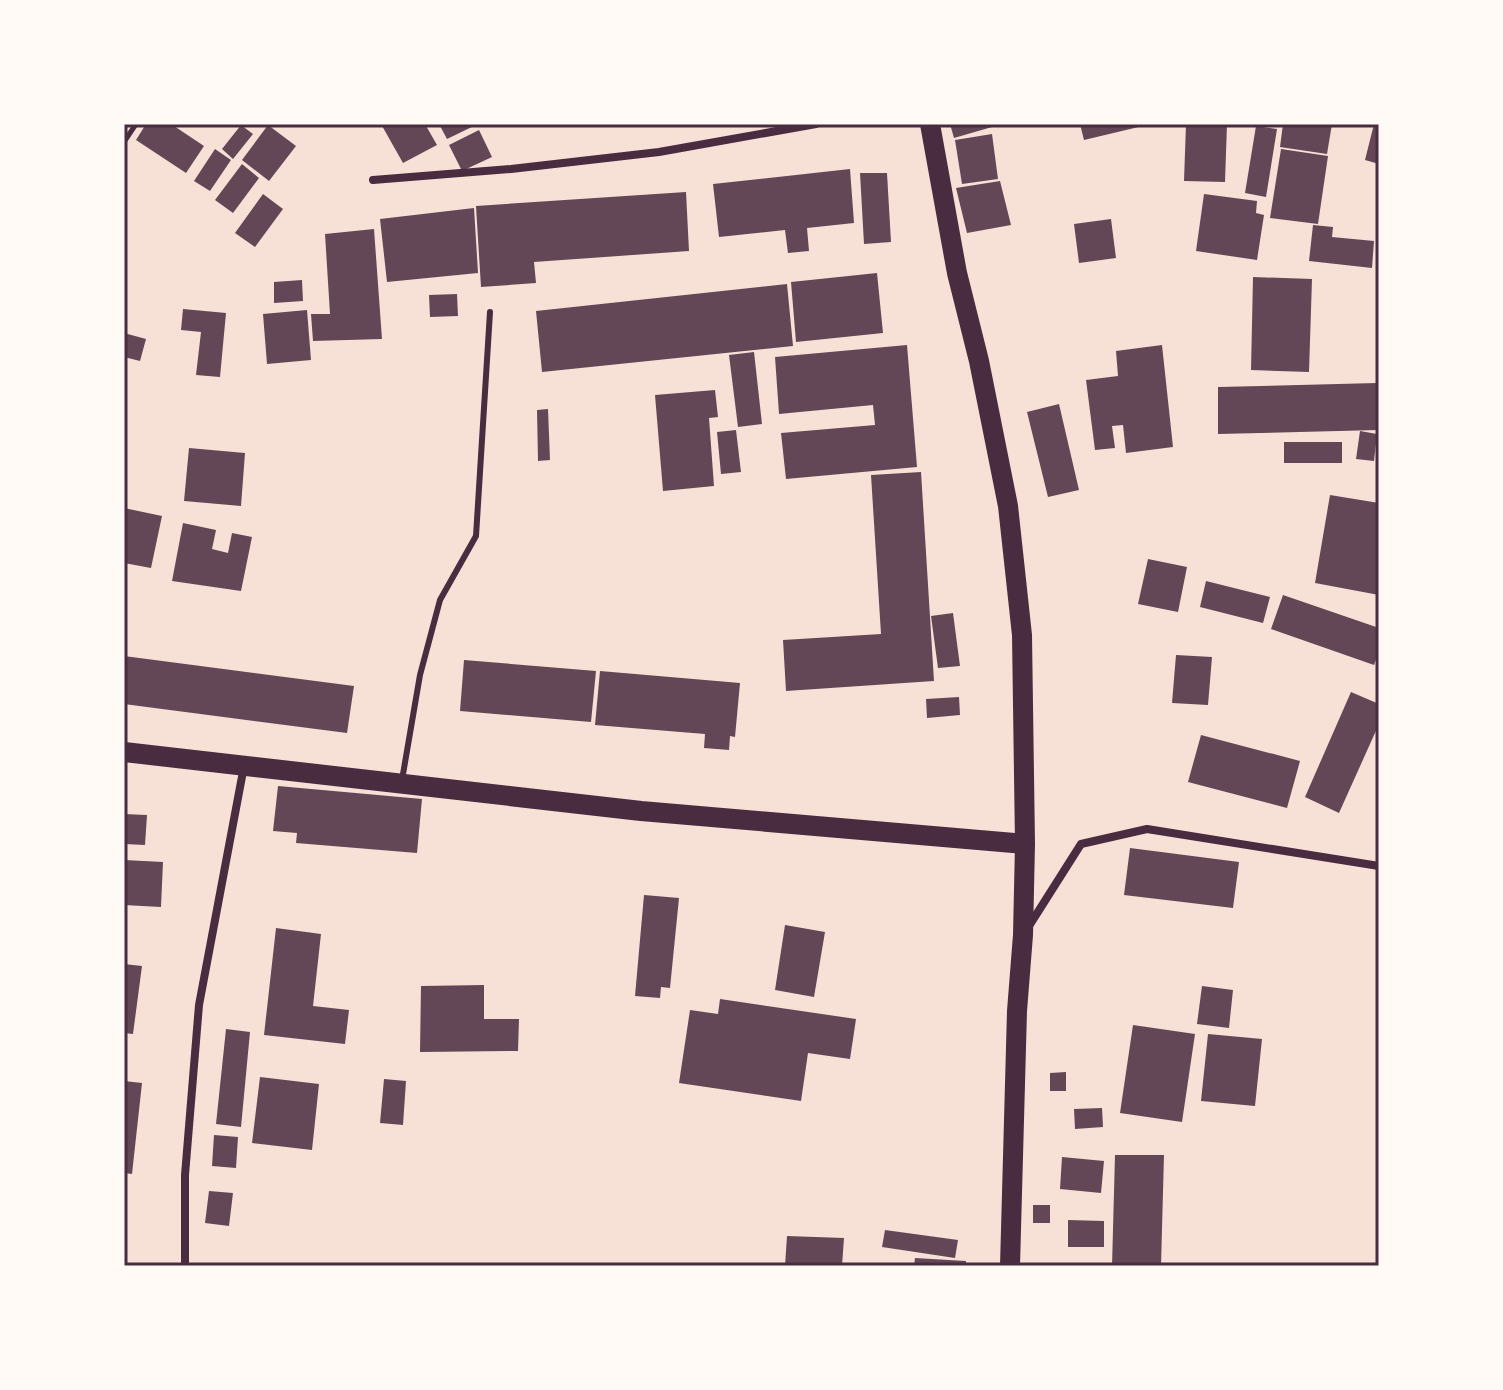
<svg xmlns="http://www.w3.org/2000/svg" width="1503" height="1390" font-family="Figtree,sans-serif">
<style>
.building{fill:#644757}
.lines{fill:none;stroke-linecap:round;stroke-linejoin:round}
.path{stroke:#4a2c40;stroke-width:5}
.service{stroke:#4a2c40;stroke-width:6}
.minor{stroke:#4a2c40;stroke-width:8}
.primary{stroke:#4a2c40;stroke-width:20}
.neatline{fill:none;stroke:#4a2c40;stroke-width:3}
</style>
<rect width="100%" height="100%" fill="#f7e1d7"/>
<path class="building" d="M146,124H171L204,146L186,173L136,140Z
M381,124H425L437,145L403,163Z
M439,124H478L447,139Z
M950,124H992V127L954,138Z
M1080,124H1147V125L1084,140Z
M1186,124H1227L1225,182L1184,181Z
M1283,124H1332L1327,154L1280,147Z
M1374,124H1379V164L1365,160Z
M241,125L253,134L233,159L222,149Z
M268,125L296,146L269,181L242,160Z
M1256,126L1277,129L1266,197L1245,193Z
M479,130L492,157L462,171L449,145Z
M992,134L998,179L962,184L955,140Z
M215,149L231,160L210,191L194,181Z
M1281,149L1328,156L1318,224L1270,218Z
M242,164L259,178L233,213L215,200Z
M850,169L854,223L807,228L809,251L788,253L785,230L719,237L713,184Z
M860,173H887L891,242L864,244Z
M1000,181L1011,225L967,233L956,188Z
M686,192L689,251L534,262L536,283L481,287L476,206Z
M263,194L283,209L255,247L235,233Z
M1204,194L1257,201L1256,213L1264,215L1257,260L1196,251Z
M474,208L478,273L387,282L380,219Z
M1111,219L1116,258L1079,263L1074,224Z
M1313,225L1333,227L1332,237L1374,241L1372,268L1309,261Z
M374,229L382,339L313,341L311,314H330L325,234Z
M877,273L883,333L796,342L791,282Z
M1253,277L1312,279L1309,372L1251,370Z
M302,280L303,301L274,303V282Z
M787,284L793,346L542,372L536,311Z
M457,294L458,316L430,317L429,295Z
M183,309L226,313L220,377L196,375L201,332L181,330Z
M307,310L311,360L267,364L263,314Z
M124,333L146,339L140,361L124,357Z
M907,345L917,467L786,479L781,433L875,425L873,405L779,414L775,357Z
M1162,345L1173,447L1126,453L1123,425L1112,426L1115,448L1095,450L1086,380L1118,376L1116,351Z
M754,352L762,424L738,427L729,355Z
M1377,383L1378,430L1218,434V387Z
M715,390L718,417L709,418L714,486L663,491L655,395Z
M1059,404L1079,490L1048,497L1027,412Z
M548,409L550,460L538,461L537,410Z
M736,430L741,472L721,474L717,432Z
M1360,431L1377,434L1374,461L1356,459Z
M1284,442H1342V463H1284Z
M189,448L245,453L241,506L184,501Z
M921,472L934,681L786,691L783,640L881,634L871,475Z
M1330,495L1379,503V595L1315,583Z
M124,508L162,516L151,568L124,563Z
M183,523L216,530L212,549L228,553L232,533L252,537L241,591L172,581Z
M1148,559L1187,567L1178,612L1138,604Z
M1206,581L1270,597L1263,623L1200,607Z
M1283,595L1379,628V651L1374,665L1271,629Z
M953,613L960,666L938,668L931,616Z
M1176,655L1212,657L1208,705L1172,703Z
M124,656L354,686L347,733L124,704Z
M464,660L596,671L591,722L460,711Z
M600,671L740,683L735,737L730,736L729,750L704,748L705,734L595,725Z
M1351,692L1379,704V724L1339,813L1305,797Z
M959,697L960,715L927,718L926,699Z
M1201,735L1300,761L1287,808L1188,782Z
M278,786L422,799L417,853L296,843L297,833L273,831Z
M124,814L147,815L145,845L124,844Z
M1130,848L1239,862L1233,908L1124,895Z
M124,860L163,862L161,907L124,905Z
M644,895L679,898L670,988L661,987L660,998L635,996Z
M785,925L825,932L814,997L775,990Z
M276,928L321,934L313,1006L349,1010L345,1044L264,1035Z
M124,964L142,966L133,1034L124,1033Z
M484,985V1019H519L518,1051L420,1052L421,986Z
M1202,986L1233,990L1229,1028L1197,1024Z
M720,999L856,1019L850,1059L808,1053L801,1101L679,1083L690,1010L718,1014Z
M1133,1025L1195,1034L1182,1122L1120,1113Z
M226,1029L250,1032L241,1127L216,1124Z
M1208,1034L1262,1039L1255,1106L1201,1101Z
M1066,1072V1091H1050V1073Z
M260,1077L319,1084L312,1150L252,1143Z
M384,1079L406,1081L403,1125L380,1123Z
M124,1081L142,1083L132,1174L124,1173Z
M1102,1108L1103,1127L1075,1129L1074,1109Z
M214,1135L238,1137L236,1168L212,1166Z
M1115,1155H1164L1161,1266H1112Z
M1062,1157L1104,1161L1101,1193L1060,1189Z
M209,1191L233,1193L229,1226L205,1223Z
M1033,1205H1050V1223H1033Z
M1068,1220L1104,1221V1247H1068Z
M885,1230L958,1240L955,1258L882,1247Z
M787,1236L844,1238L842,1266H785Z
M915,1258L966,1261V1266H914Z"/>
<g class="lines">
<path class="path" d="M124,142L136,124"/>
<path class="service" d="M402,780L420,675L440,600L476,536L490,312"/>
<path class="minor" d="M373,180L511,169L659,152L816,124
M1029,926L1081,844L1147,829L1379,866
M185,1266V1175L199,1005L244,766"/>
<path class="primary" d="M930,124L957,273L979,361L1008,506L1022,635L1025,844L1023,935L1017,1011L1010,1266
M124,752L641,811L1025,844"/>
</g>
<rect width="1503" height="1390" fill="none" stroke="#fffaf5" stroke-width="252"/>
<rect x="126" y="126" width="1251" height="1138" class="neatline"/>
</svg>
